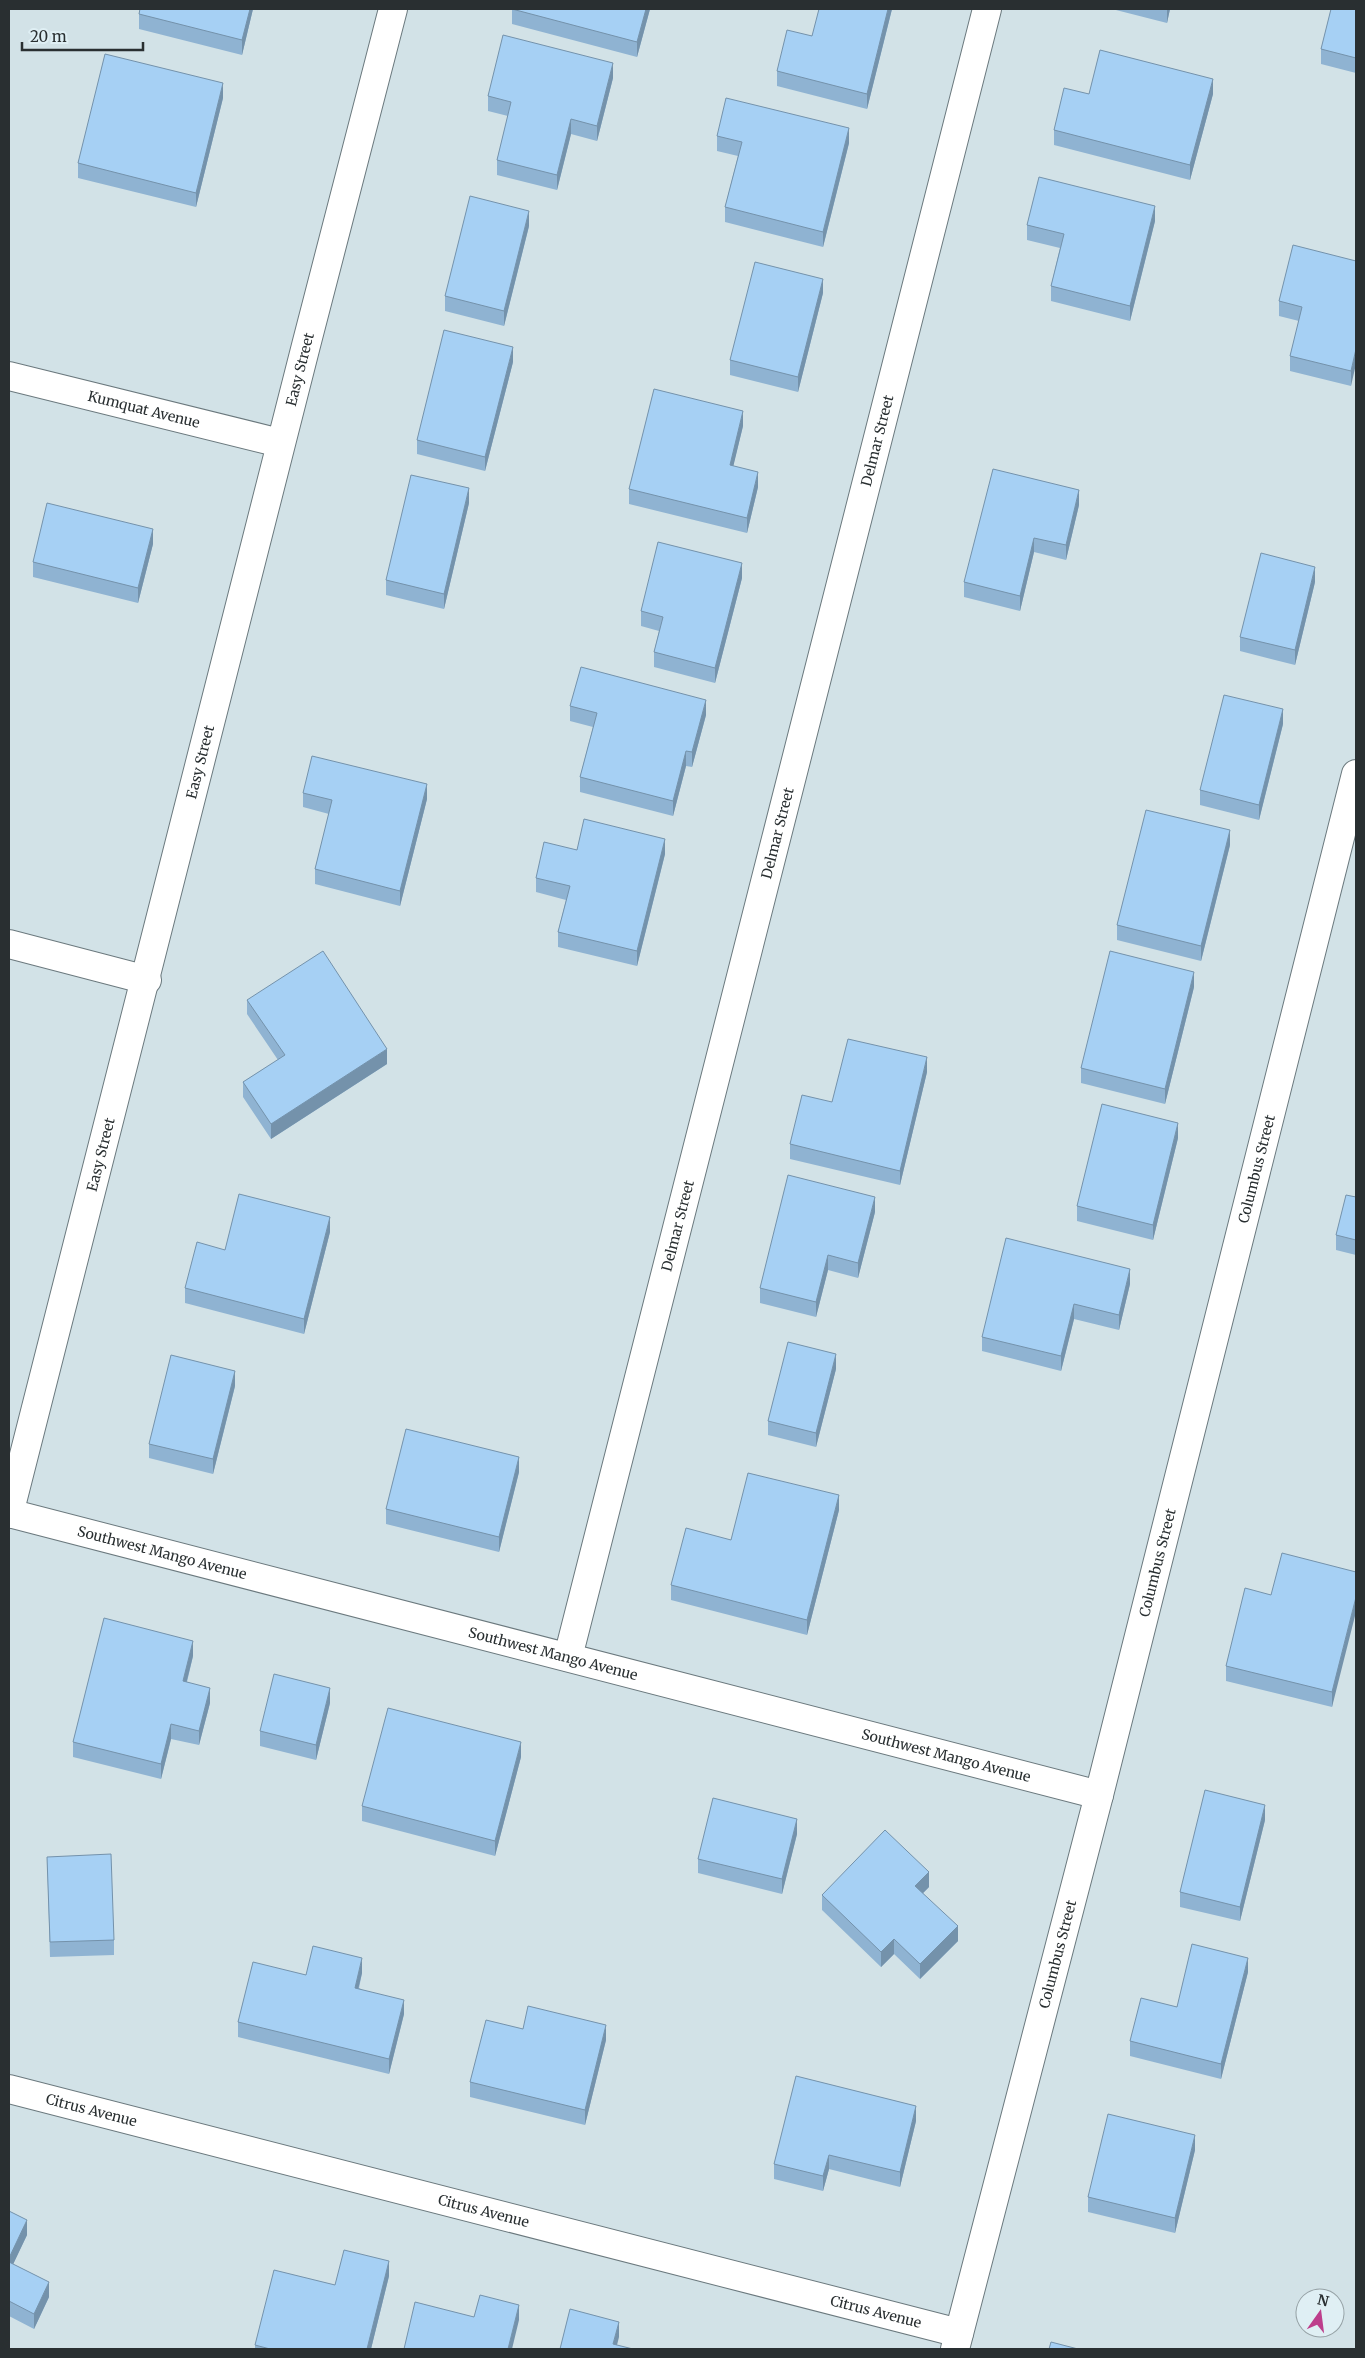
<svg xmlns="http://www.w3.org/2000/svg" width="1365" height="2358" font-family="Merriweather,serif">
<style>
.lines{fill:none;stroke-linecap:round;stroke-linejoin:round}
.minor-casing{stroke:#6b797e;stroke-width:30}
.minor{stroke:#fff;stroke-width:28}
.wall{fill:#8fb3d2}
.shaded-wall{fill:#7492ab}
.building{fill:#a6d0f4;stroke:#7492ab}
.labels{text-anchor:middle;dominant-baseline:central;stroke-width:4;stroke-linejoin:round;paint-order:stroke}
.street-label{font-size:14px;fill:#292f31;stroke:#dfeff4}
</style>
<rect width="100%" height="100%" fill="#d2e2e7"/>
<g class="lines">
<defs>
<g id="minor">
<path id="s1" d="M9,376L280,443"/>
<path d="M9,944L147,980"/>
<path id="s2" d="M9,1513L1099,1795"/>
<path id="s3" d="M9,1514C138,1013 262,510 393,9"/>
<path id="s4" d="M568,1657L987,9"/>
<path id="s5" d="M9,2089L959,2333"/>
<path id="s6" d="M955,2349L1099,1795L1356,774"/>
</g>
</defs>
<use href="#minor" class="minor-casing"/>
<use href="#minor" class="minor"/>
</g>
<path class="wall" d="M140,9H253L242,55L139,29V14Z
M512,9H650L637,57L512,24Z
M892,9L867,109L777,86V71L812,36Z
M1112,9H1170L1167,23Z
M1356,9V73L1321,64V49Z
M613,78L597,141L571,134L557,190L497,175V160L508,116L488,111V96Z
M1089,94H1213L1190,180L1054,145V130Z
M223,98L196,207L78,178V163Z
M717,136L849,143L823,247L725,222V207L738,156L717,151Z
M1155,221L1130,321L1051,301V286L1060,248L1027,240V225Z
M529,226L504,326L445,311V296Z
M1356,261L1351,386L1290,371V356L1299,321L1279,316V301Z
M823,293L798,392L730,375V360Z
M513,362L485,471L417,454V440Z
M743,426L733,466L758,487L747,533L629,504V489Z
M469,503L444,609L386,595V580Z
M1079,505L1066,560L1034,552L1020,611L964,597V582Z
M153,544L138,603L33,577V562Z
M742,578L715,683L654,667V652L659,631L641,626V611Z
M1315,582L1295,665L1240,651V637Z
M570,706L706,715L692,767L686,766L673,816L580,792V777L593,727L570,721Z
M1283,724L1259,820L1200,805V790Z
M303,793L427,799L400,906L315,884V869L329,814L303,807Z
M1230,845L1201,961L1117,940V925Z
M577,850L665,854L637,966L558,947V932L566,900L536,892V878Z
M1194,987L1165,1104L1081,1083V1068Z
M247,1000L387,1064L271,1139L243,1097V1082L278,1060L247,1014Z
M927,1072L900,1185L790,1159V1144L832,1102Z
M1178,1138L1153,1240L1077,1221V1206Z
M1356,1197V1255L1336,1250V1235Z
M875,1212L858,1278L828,1270L816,1317L760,1303V1288Z
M330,1232L304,1334L185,1303V1288L225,1250Z
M1130,1284L1119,1330L1074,1319L1061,1371L982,1351V1337Z
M836,1369L816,1447L768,1435V1421Z
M235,1386L213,1474L149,1458V1444Z
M519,1472L499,1552L386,1524V1509Z
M839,1510L807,1635L671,1600V1585L731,1540Z
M1356,1572L1332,1707L1226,1681V1666L1271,1595Z
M193,1656L187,1682L210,1703L199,1745L171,1739L161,1779L73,1757V1742Z
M330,1703L316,1760L260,1746V1731Z
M521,1757L495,1856L362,1821V1806Z
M1265,1820L1240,1921L1180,1907V1892Z
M797,1834L782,1894L698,1873V1859Z
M47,1857L114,1940V1955L50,1957Z
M929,1887L923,1893L958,1941L920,1979L894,1954L881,1967L822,1910V1895Z
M1248,1972L1221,2079L1130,2056V2041L1177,2007Z
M362,1973L359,1988L404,2014L389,2074L238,2037V2022L306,1975Z
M606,2040L585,2125L470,2097V2082Z
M916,2121L900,2187L829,2169L823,2191L774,2179V2164Z
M1195,2150L1175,2233L1088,2212V2197Z
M9,2211L27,2235L13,2264L49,2297L34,2329L9,2316Z
M389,2276L371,2349H255V2345L335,2285Z"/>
<path class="shaded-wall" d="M250,9H253L242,55V40Z
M646,9H650L637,57V42Z
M888,9H892L867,109V94Z
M1167,9H1170L1167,23Z
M613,63V78L597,141V126Z
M1213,79V94L1190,180V165Z
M223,83V98L196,207V193Z
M571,119V134L557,190V175Z
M849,128V143L823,247V232Z
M1155,206V221L1130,321V306Z
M529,211V226L504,326V311Z
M823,279V293L798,392V377Z
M513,347V362L485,471V457Z
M1356,349V364L1351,386V371Z
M743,411V426L730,480V465Z
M758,472V487L747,533V518Z
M469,488V503L444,609V594Z
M1079,490V505L1066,560V545Z
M153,529V544L138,603V588Z
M1034,538V552L1020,611V596Z
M742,563V578L715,683V668Z
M1315,567V582L1295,665V650Z
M706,700V715L692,767V752Z
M1283,709V724L1259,820V805Z
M686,751V766L673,816V801Z
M427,784V799L400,906V891Z
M1230,830V845L1201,961V946Z
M665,839V854L637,966V951Z
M1194,972V987L1165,1104V1089Z
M387,1049V1064L271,1139V1124Z
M927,1057V1072L900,1185V1171Z
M1178,1123V1138L1153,1240V1225Z
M875,1197V1212L858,1278V1263Z
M330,1217V1232L304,1334V1319Z
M828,1255V1270L816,1317V1302Z
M1130,1269V1284L1119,1330V1315Z
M1074,1304V1319L1061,1371V1356Z
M836,1354V1369L816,1447V1433Z
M235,1371V1386L213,1474V1459Z
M519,1457V1472L499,1552V1537Z
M839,1495V1510L807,1635V1620Z
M1356,1597V1612L1332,1707V1692Z
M193,1641V1656L183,1696V1681Z
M210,1688V1703L199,1745V1731Z
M330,1688V1703L316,1760V1745Z
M171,1724V1739L161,1779V1764Z
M521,1742V1757L495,1856V1841Z
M1265,1805V1820L1240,1921V1907Z
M797,1819V1834L782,1894V1879Z
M929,1872V1887L915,1901V1886Z
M958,1926V1941L920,1979V1964Z
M894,1939V1954L881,1967V1952Z
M362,1958V1973L355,2002V1988Z
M1248,1958V1972L1221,2079V2064Z
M404,2000V2014L389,2074V2059Z
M606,2025V2040L585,2125V2110Z
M916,2106V2121L900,2187V2172Z
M1195,2135V2150L1175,2233V2218Z
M829,2155V2169L823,2191V2176Z
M27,2220V2235L9,2273V2258Z
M389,2261V2276L371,2349H367Z
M49,2282V2297L34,2329V2314Z
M519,2305V2320L512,2349H508Z
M619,2322V2337L616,2349L613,2344Z"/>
<path class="building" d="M140,9H250L242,40L139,14Z
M512,9H646L637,42Z
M819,9H888L867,94L777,71L787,30L812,36Z
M1331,9H1356V58L1321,49Z
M503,35L613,63L597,126L571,119L557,175L497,160L511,102L488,96Z
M1100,50L1213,79L1190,165L1054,130L1064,88L1089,94Z
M105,54L223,83L196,193L78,163Z
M726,98L849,128L823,232L725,207L742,142L717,136Z
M1039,177L1155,206L1130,306L1051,286L1064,234L1027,225Z
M470,196L529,211L504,311L445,296Z
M1293,245L1356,261V349L1351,371L1290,356L1302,307L1279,301Z
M755,262L823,279L798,377L730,360Z
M444,330L513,347L485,457L417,440Z
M654,389L743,411L730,465L758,472L747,518L629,489Z
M993,469L1079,490L1066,545L1034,538L1020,596L964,582Z
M411,475L469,488L444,594L386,580Z
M47,503L153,529L138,588L33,562Z
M658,542L742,563L715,668L654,652L663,617L641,611Z
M1261,553L1315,567L1295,650L1240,637Z
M581,667L706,700L692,752L686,751L673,801L580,777L597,713L570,706Z
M1224,695L1283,709L1259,805L1200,790Z
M312,756L427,784L400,891L315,869L332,800L303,793Z
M1146,810L1230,830L1201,946L1117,925Z
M584,819L665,839L637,951L558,932L570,886L536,878L544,842L577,850Z
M323,951L387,1049L271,1124L243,1082L285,1055L247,1000Z
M1110,951L1194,972L1165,1089L1081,1068Z
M848,1039L927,1057L900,1171L790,1144L802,1095L832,1102Z
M1102,1104L1178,1123L1153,1225L1077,1206Z
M788,1175L875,1197L858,1263L828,1255L816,1302L760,1288Z
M239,1194L330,1217L304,1319L185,1288L197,1242L225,1250Z
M1346,1195L1356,1197V1240L1336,1235Z
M1006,1238L1130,1269L1119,1315L1074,1304L1061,1356L982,1337Z
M788,1342L836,1354L816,1433L768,1421Z
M171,1355L235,1371L213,1459L149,1444Z
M406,1429L519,1457L499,1537L386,1509Z
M748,1473L839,1495L807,1620L671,1585L686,1528L731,1540Z
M1282,1553L1356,1572V1597L1332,1692L1226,1666L1245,1588L1271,1595Z
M104,1618L193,1641L183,1681L210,1688L199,1731L171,1724L161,1764L73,1742Z
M274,1674L330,1688L316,1745L260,1731Z
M388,1708L521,1742L495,1841L362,1806Z
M1205,1790L1265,1805L1240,1907L1180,1892Z
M713,1798L797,1819L782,1879L698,1859Z
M885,1830L929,1872L915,1886L958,1926L920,1964L894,1939L881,1952L822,1895Z
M111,1854L114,1940L50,1942L47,1857Z
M1192,1944L1248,1958L1221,2064L1130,2041L1141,1998L1177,2007Z
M313,1946L362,1958L355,1988L404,2000L389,2059L238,2022L253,1962L306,1975Z
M528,2006L606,2025L585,2110L470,2082L486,2020L523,2029Z
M796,2076L916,2106L900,2172L829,2155L823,2176L774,2164Z
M1108,2114L1195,2135L1175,2218L1088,2197Z
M9,2211L27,2220L9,2258Z
M344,2250L389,2261L367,2349H270L255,2345L274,2270L335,2285Z
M9,2262L49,2282L34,2314L9,2301Z
M480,2295L519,2305L508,2349H404L415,2302L474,2317Z
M570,2309L619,2322L613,2344L633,2349H560Z
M1051,2342L1078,2349H1049Z"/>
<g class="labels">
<g class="street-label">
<text stroke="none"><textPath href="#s3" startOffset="1181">Easy Street</textPath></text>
<text stroke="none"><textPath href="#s1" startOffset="139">Kumquat Avenue</textPath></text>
<text stroke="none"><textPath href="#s4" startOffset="1255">Delmar Street</textPath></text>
<text stroke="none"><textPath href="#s3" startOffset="776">Easy Street</textPath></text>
<text stroke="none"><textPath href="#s4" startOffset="850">Delmar Street</textPath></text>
<text stroke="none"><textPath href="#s3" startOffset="371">Easy Street</textPath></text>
<text stroke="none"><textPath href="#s6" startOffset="1218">Columbus Street</textPath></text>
<text stroke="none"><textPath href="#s4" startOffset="445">Delmar Street</textPath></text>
<text stroke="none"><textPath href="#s2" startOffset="158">Southwest Mango Avenue</textPath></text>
<text stroke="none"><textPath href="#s6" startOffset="812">Columbus Street</textPath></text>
<text stroke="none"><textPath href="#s2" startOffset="562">Southwest Mango Avenue</textPath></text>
<text stroke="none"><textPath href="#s2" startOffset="968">Southwest Mango Avenue</textPath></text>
<text stroke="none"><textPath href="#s6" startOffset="408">Columbus Street</textPath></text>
<text stroke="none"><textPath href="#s5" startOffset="85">Citrus Avenue</textPath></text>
<text stroke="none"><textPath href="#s5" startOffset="490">Citrus Avenue</textPath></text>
<text stroke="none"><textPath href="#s5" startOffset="895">Citrus Avenue</textPath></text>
</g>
</g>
<rect width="1365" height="2358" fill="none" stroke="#292f31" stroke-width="20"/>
<g transform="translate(1320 2313) rotate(14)"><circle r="24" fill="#dfeff4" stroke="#96a2a6"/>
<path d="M0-4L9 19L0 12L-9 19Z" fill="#bd3e8c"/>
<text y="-8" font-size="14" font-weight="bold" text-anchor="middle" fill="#292f31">N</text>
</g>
<path d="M22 42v8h121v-8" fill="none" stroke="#292f31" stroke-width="2.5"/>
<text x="30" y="42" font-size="15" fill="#292f31" stroke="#dfeff4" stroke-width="4" paint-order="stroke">20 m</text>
</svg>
